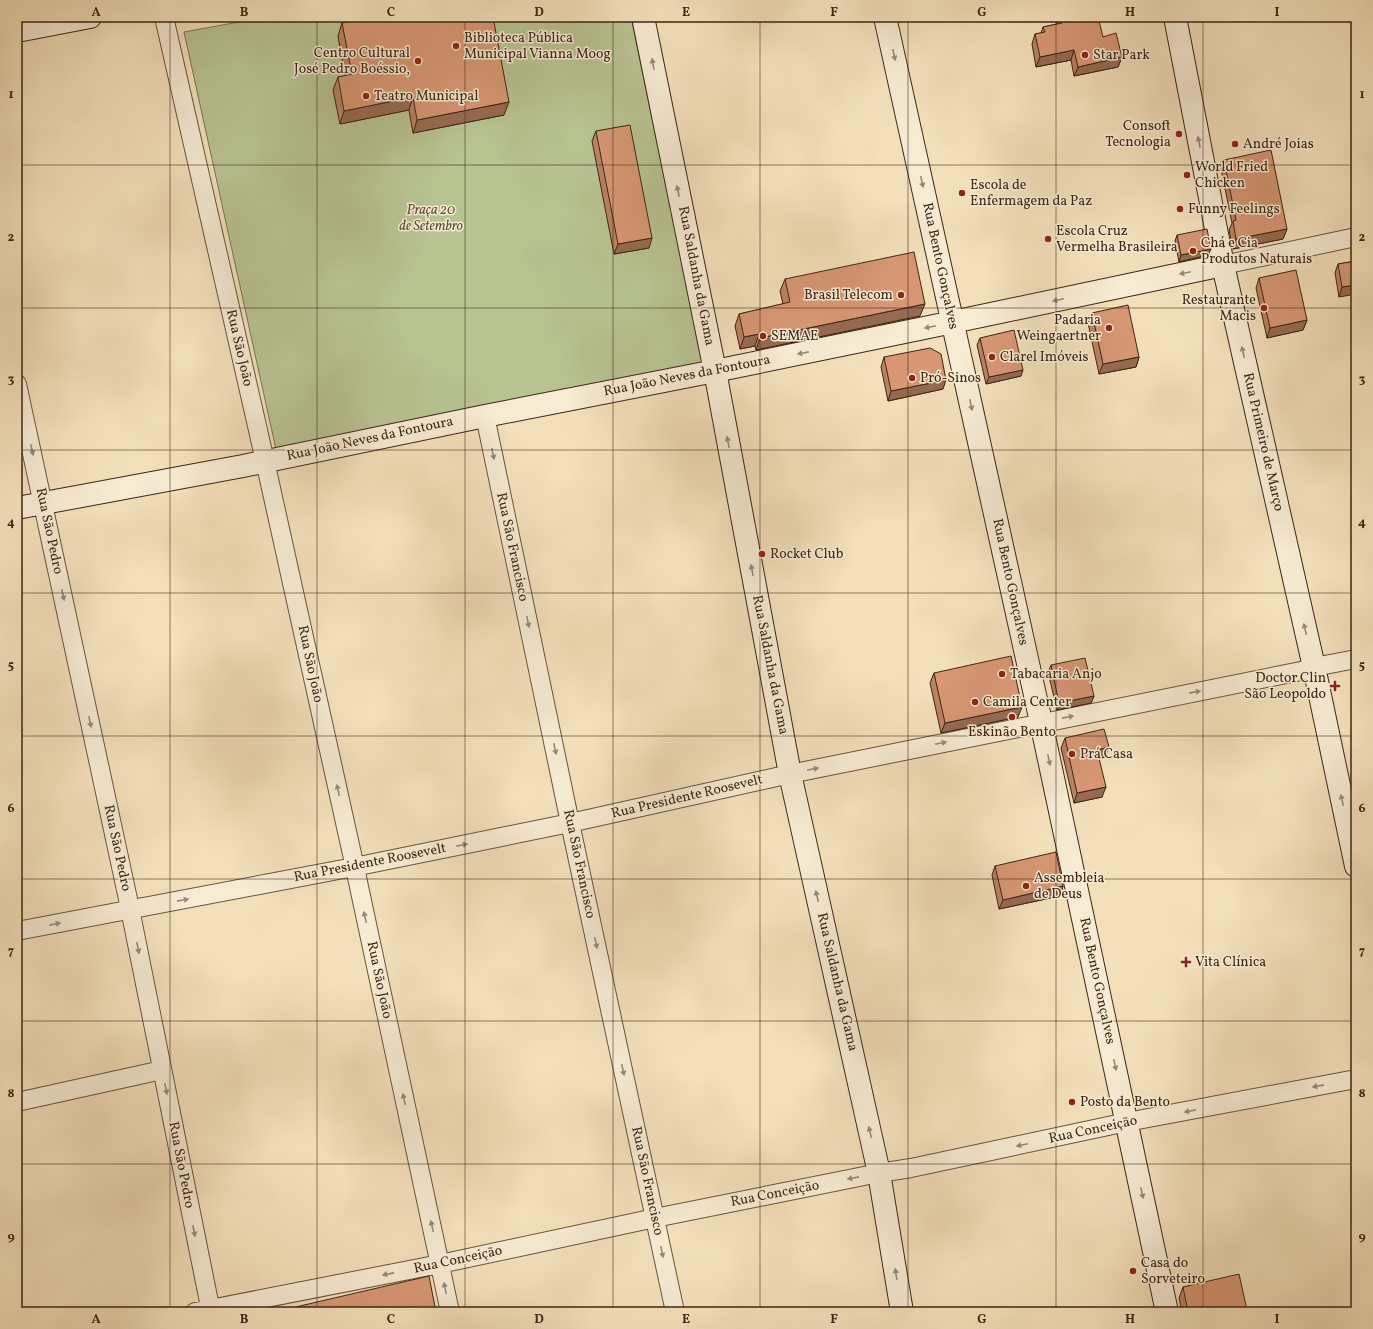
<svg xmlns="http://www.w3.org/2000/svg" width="1373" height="1329" font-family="Vollkorn,serif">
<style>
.green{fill:#b8c392;stroke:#7a7454}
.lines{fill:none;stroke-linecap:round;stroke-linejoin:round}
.street-casing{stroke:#6a543e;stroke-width:20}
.secondary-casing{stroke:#3d2615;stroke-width:24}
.street{stroke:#f7ebd3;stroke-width:18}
.secondary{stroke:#f7ebd3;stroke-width:22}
.wall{fill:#b98264;stroke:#3d2615}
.shaded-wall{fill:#966a51;stroke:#3d2615}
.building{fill:#d79774;stroke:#3d2615}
.oneway{fill:#9a8874}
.grid{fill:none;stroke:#3d2615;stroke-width:1;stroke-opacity:0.55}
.poi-dot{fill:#8f2418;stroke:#f7ebd3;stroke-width:1.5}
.labels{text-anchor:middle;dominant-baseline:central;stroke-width:3;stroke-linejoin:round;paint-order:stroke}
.poi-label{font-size:14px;fill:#3d2615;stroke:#f7ebd3;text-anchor:start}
.park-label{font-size:14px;font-style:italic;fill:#5c4d34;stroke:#f7ebd3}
.street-label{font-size:14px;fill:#3d2615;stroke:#f7ebd3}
.neatline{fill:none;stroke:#3d2615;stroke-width:1.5}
.grid-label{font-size:13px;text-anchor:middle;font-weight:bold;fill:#3d2615}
</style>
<rect width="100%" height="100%" fill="#f3e0bb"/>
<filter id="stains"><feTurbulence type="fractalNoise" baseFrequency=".005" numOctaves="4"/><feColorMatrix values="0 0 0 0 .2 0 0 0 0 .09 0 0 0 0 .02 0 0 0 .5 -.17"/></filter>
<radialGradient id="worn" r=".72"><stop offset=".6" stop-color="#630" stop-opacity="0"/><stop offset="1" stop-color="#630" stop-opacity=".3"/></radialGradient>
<path class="green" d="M266,17H631L704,369L277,454L184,32Z"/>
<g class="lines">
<defs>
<path id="street" d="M164,17L265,461L352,854L450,1312
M1223,265L1356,237
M17,384L128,899L211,1312
M485,416L570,823L675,1312
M17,931L354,867L570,823L790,774L1301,671L1314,667L1356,659
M17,1102L162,1070
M195,1312L440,1264L655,1218L879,1173L911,1168L1127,1122L1356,1079"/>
<path id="secondary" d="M643,17L715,371L790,774L879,1173L902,1312
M885,17L1041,722L1167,1312
M1175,17L1223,265L1314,667L1356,866
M17,31L90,17
M17,508L243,466L485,416L715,371L929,327L1223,265"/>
</defs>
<use href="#street" class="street-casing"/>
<use href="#secondary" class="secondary-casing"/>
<use href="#street" class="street"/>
<use href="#secondary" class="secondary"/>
</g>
<path class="wall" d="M1058,17H1061L1103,37L1122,57L1118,67L1074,76L1071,60L1036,67L1032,44L1035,34L1041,33L1043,27L1057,24L1056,21Z
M342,23L504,115L413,133L409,110L340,124L333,90L338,77L345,76L338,36Z
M596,131L649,248L614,254L592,141Z
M1224,160L1287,229L1283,239L1233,249L1229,230L1232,223L1221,169Z
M1177,235L1208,255L1179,262L1175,241Z
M1356,261L1339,297L1335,273L1338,264Z
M1259,278L1307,320L1303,330L1267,338L1256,288Z
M785,279L920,316L756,350L755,346L740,349L735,326L739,314L783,304L780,291Z
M1092,313L1139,357L1136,367L1099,374L1088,323Z
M980,338L1021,376L986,384L977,345Z
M884,357L943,389L888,401L881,367Z
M1051,665L1094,696L1091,703L1057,710L1048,672Z
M934,673L1018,717L941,733L930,683Z
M1065,738L1105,757L1099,758L1102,797L1074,803L1061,748Z
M995,866L1063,886L1060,896L999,909L992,875Z
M1183,1287L1247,1310L1254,1312H1182L1179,1298Z"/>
<path class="shaded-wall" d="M1074,50L1071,60L1036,67L1040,57Z
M1122,57L1118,67L1074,76L1078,67Z
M413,97L409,110L340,124L344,111Z
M509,102L504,115L413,133L417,120Z
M1287,229L1283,239L1233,249L1236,239Z
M652,238L649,248L614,254L618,244Z
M1211,249L1208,255L1179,262L1181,255Z
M1356,285V294L1339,297L1342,287Z
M925,304L920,316L756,350L760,338Z
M1307,320L1303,330L1267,338L1270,328Z
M759,334L755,346L740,349L744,337Z
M1139,357L1136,367L1099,374L1103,364Z
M1023,370L1021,376L986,384L989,377Z
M946,380L943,389L888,401L891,391Z
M1094,696L1091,703L1057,710L1059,703Z
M1022,707L1018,717L941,733L945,723Z
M1109,747L1105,757L1094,760L1097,750Z
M1106,787L1102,797L1074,803L1077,793Z
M1063,886L1060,896L999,909L1003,900Z"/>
<path class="building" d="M373,17H493L509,102L417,120L413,97L344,111L338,77L352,74L342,23Z
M1061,17H1098L1103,37L1116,33L1122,57L1078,67L1074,50L1040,57L1035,34L1045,32L1043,27L1062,23Z
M630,125L652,238L618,244L596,131Z
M1271,150L1287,229L1236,239L1233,221L1236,220L1224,160Z
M1207,229L1211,249L1181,255L1177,235Z
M914,252L925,304L760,338L759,334L744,337L739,314L790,302L785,279Z
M1356,261V285L1342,287L1338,264Z
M1296,270L1307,320L1270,328L1259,278Z
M1128,305L1139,357L1103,364L1092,313Z
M1014,330L1023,370L989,377L980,338Z
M930,348L941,354L946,380L891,391L884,357Z
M1011,656L1022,707L945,723L934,673Z
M1085,658L1094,696L1059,703L1051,665Z
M1104,729L1109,747L1097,750L1106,787L1077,793L1065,738Z
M1056,852L1063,886L1003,900L995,866Z
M1239,1274L1247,1310L1253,1309L1254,1312H1188L1183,1287Z
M429,1276L436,1312H274Z"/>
<defs><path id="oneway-solid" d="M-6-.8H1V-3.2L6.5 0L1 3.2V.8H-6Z"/></defs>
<g class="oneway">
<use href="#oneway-solid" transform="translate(894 55) rotate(78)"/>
<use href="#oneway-solid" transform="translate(653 64) rotate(-101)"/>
<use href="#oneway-solid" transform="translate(1199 142) rotate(-101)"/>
<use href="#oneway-solid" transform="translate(922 182) rotate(78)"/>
<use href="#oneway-solid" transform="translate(678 191) rotate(-101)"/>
<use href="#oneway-solid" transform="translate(1185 273) rotate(168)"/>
<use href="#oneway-solid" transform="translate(1058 300) rotate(168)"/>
<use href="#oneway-solid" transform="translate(930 327) rotate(168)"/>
<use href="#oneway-solid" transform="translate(1243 352) rotate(-103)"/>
<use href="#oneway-solid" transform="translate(803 353) rotate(169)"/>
<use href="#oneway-solid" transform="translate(971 405) rotate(78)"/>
<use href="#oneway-solid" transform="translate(728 442) rotate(-101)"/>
<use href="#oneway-solid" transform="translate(32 450) rotate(77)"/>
<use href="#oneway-solid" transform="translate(493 454) rotate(78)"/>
<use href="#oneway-solid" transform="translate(752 570) rotate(-101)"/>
<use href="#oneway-solid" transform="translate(63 595) rotate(78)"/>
<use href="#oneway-solid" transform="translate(528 622) rotate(78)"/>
<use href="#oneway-solid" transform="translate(1305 629) rotate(-103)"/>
<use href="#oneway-solid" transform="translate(1195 692) rotate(-11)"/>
<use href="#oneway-solid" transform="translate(1068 717) rotate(-11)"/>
<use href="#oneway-solid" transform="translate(90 722) rotate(78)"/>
<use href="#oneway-solid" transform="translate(941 743) rotate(-12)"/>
<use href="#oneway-solid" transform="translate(555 749) rotate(78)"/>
<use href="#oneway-solid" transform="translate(1049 760) rotate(78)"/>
<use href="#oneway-solid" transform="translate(813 769) rotate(-12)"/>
<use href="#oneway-solid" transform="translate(338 790) rotate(-102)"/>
<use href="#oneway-solid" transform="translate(1342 800) rotate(-102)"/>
<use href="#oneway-solid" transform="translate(462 845) rotate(-12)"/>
<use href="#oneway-solid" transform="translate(817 896) rotate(-103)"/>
<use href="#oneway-solid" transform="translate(183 900) rotate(-11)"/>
<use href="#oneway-solid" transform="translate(365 917) rotate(-102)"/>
<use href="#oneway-solid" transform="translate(55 924) rotate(-11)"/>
<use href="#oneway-solid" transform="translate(596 943) rotate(78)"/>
<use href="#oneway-solid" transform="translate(138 948) rotate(79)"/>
<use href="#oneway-solid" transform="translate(1115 1065) rotate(78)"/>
<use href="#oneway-solid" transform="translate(623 1070) rotate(78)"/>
<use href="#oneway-solid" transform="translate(1318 1086) rotate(169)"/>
<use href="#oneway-solid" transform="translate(166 1089) rotate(79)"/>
<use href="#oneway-solid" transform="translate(404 1099) rotate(-102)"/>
<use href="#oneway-solid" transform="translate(1190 1111) rotate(169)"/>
<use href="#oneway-solid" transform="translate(870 1132) rotate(-103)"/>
<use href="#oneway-solid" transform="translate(1022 1145) rotate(168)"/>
<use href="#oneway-solid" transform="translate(853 1178) rotate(169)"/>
<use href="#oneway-solid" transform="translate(1142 1193) rotate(78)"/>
<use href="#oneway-solid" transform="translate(432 1226) rotate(-102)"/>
<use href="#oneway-solid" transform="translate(194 1231) rotate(79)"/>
<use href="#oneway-solid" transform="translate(662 1252) rotate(78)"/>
<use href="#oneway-solid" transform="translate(388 1274) rotate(169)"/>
<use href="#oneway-solid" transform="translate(896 1274) rotate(-99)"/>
<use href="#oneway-solid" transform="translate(445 1288) rotate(-102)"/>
</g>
<path class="grid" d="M170,17V1312M317,17V1312M465,17V1312M613,17V1312M760,17V1312M908,17V1312M1056,17V1312M1203,17V1312M17,165H1356M17,308H1356M17,450H1356M17,593H1356M17,736H1356M17,879H1356M17,1021H1356M17,1164H1356"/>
<g class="poi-dot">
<circle cx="456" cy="46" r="4"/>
<circle cx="1085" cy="55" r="4"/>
<circle cx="418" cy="61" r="4"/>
<circle cx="366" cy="96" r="4"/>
<circle cx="1179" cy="134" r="4"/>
<circle cx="1235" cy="144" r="4"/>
<circle cx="1187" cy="175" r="4"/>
<circle cx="962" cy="193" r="4"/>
<circle cx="1180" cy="209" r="4"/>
<circle cx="1048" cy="239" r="4"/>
<circle cx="1193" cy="251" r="4"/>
<circle cx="901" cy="295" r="4"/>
<circle cx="1264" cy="308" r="4"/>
<circle cx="1109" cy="328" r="4"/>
<circle cx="763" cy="336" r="4"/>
<circle cx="992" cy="357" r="4"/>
<circle cx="912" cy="378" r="4"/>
<circle cx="762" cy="554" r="4"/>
<circle cx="1002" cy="674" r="4"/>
<path d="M1333 680h4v4h4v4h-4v4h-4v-4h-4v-4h4z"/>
<circle cx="975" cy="702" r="4"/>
<circle cx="1012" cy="717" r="4"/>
<circle cx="1072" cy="754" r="4"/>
<circle cx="1026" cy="886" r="4"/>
<path d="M1184 956h4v4h4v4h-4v4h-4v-4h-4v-4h4z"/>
<circle cx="1072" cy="1102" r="4"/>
<circle cx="1133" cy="1271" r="4"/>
</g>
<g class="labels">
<g class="poi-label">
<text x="464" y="38">Biblioteca Pública<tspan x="464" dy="16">Municipal Vianna Moog</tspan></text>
<text x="410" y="53" text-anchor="end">Centro Cultural<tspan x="410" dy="16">José Pedro Boéssio,</tspan></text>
<text x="1093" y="55">Star Park</text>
<text x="374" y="96">Teatro Municipal</text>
<text x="1171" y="126" text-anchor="end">Consoft<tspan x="1171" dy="16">Tecnologia</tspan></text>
<text x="1243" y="144">André Joias</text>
<text x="1195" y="167">World Fried<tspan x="1195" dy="16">Chicken</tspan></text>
<text x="970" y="185">Escola de<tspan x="970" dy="16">Enfermagem da Paz</tspan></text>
<text x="1188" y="209">Funny Feelings</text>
<text x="1056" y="231">Escola Cruz<tspan x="1056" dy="16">Vermelha Brasileira</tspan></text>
<text x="1201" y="243">Chá e Cia<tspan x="1201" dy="16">Produtos Naturais</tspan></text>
<text x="893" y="295" text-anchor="end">Brasil Telecom</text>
<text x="1256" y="300" text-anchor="end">Restaurante<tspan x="1256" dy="16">Macis</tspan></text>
<text x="1101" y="320" text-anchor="end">Padaria<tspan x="1101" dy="16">Weingaertner</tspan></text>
<text x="771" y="336">SEMAE</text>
<text x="1000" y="357">Clarel Imóveis</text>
<text x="920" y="378">Pró-Sinos</text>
<text x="770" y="554">Rocket Club</text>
<text x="1010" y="674">Tabacaria Anjo</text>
<text x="1326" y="678" text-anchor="end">Doctor Clin<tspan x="1326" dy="16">São Leopoldo</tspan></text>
<text x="983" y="702">Camila Center</text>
<text x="1012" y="732" text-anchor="middle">Eskinão Bento</text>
<text x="1080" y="754">Prá Casa</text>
<text x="1034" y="878">Assembleia<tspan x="1034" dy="16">de Deus</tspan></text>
<text x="1195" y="962">Vita Clínica</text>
<text x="1080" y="1102">Posto da Bento</text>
<text x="1141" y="1263">Casa do<tspan x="1141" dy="16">Sorveteiro</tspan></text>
</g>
<g class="park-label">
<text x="431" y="210">Praça 20<tspan x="431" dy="16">de Setembro</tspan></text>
</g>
<g class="street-label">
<text transform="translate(940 266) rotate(78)">Rua Bento Gonçalves</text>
<text transform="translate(696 276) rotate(79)">Rua Saldanha da Gama</text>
<text transform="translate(239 348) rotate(77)">Rua São João</text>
<text transform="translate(687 376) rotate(-11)">Rua João Neves da Fontoura</text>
<text transform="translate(370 439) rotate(-12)">Rua João Neves da Fontoura</text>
<text transform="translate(1263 442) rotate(77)">Rua Primeiro de Março</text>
<text transform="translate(49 531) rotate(78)">Rua São Pedro</text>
<text transform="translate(512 547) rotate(78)">Rua São Francisco</text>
<text transform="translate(1010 582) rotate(78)">Rua Bento Gonçalves</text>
<text transform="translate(310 664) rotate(78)">Rua São João</text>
<text transform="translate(770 665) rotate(79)">Rua Saldanha da Gama</text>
<text transform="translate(687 797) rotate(-13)">Rua Presidente Roosevelt</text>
<text transform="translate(117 848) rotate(78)">Rua São Pedro</text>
<text transform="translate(370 863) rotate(-11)">Rua Presidente Roosevelt</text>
<text transform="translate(579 864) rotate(78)">Rua São Francisco</text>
<text transform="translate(379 980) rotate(78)">Rua São João</text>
<text transform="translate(1097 981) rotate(78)">Rua Bento Gonçalves</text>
<text transform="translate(837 982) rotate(77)">Rua Saldanha da Gama</text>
<text transform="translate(1093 1130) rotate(-12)">Rua Conceição</text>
<text transform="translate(181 1165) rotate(79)">Rua São Pedro</text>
<text transform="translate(647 1181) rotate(78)">Rua São Francisco</text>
<text transform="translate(775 1194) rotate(-11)">Rua Conceição</text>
<text transform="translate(458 1260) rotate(-12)">Rua Conceição</text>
</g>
</g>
<rect width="1373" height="1329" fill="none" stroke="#f3e0bb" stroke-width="44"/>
<rect x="22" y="22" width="1329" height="1285" class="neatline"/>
<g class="grid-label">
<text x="96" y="16">A</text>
<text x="244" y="16">B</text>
<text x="391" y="16">C</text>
<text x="539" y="16">D</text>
<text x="686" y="16">E</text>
<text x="834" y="16">F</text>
<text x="982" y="16">G</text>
<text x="1130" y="16">H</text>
<text x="1277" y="16">I</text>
<text x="11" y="98">1</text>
<text x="1362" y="98">1</text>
<text x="11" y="241">2</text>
<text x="1362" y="241">2</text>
<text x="11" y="383">3</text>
<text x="1362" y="383">3</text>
<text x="11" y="526">4</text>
<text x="1362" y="526">4</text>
<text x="11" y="669">5</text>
<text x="1362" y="669">5</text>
<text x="11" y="812">6</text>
<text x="1362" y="812">6</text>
<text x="11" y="955">7</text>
<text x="1362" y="955">7</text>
<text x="11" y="1097">8</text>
<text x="1362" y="1097">8</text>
<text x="11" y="1240">9</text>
<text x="1362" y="1240">9</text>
<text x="96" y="1323">A</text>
<text x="244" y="1323">B</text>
<text x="391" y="1323">C</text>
<text x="539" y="1323">D</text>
<text x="686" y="1323">E</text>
<text x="834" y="1323">F</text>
<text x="982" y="1323">G</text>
<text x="1130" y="1323">H</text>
<text x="1277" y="1323">I</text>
</g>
<rect width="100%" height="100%" filter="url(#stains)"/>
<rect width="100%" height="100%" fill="url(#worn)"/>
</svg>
